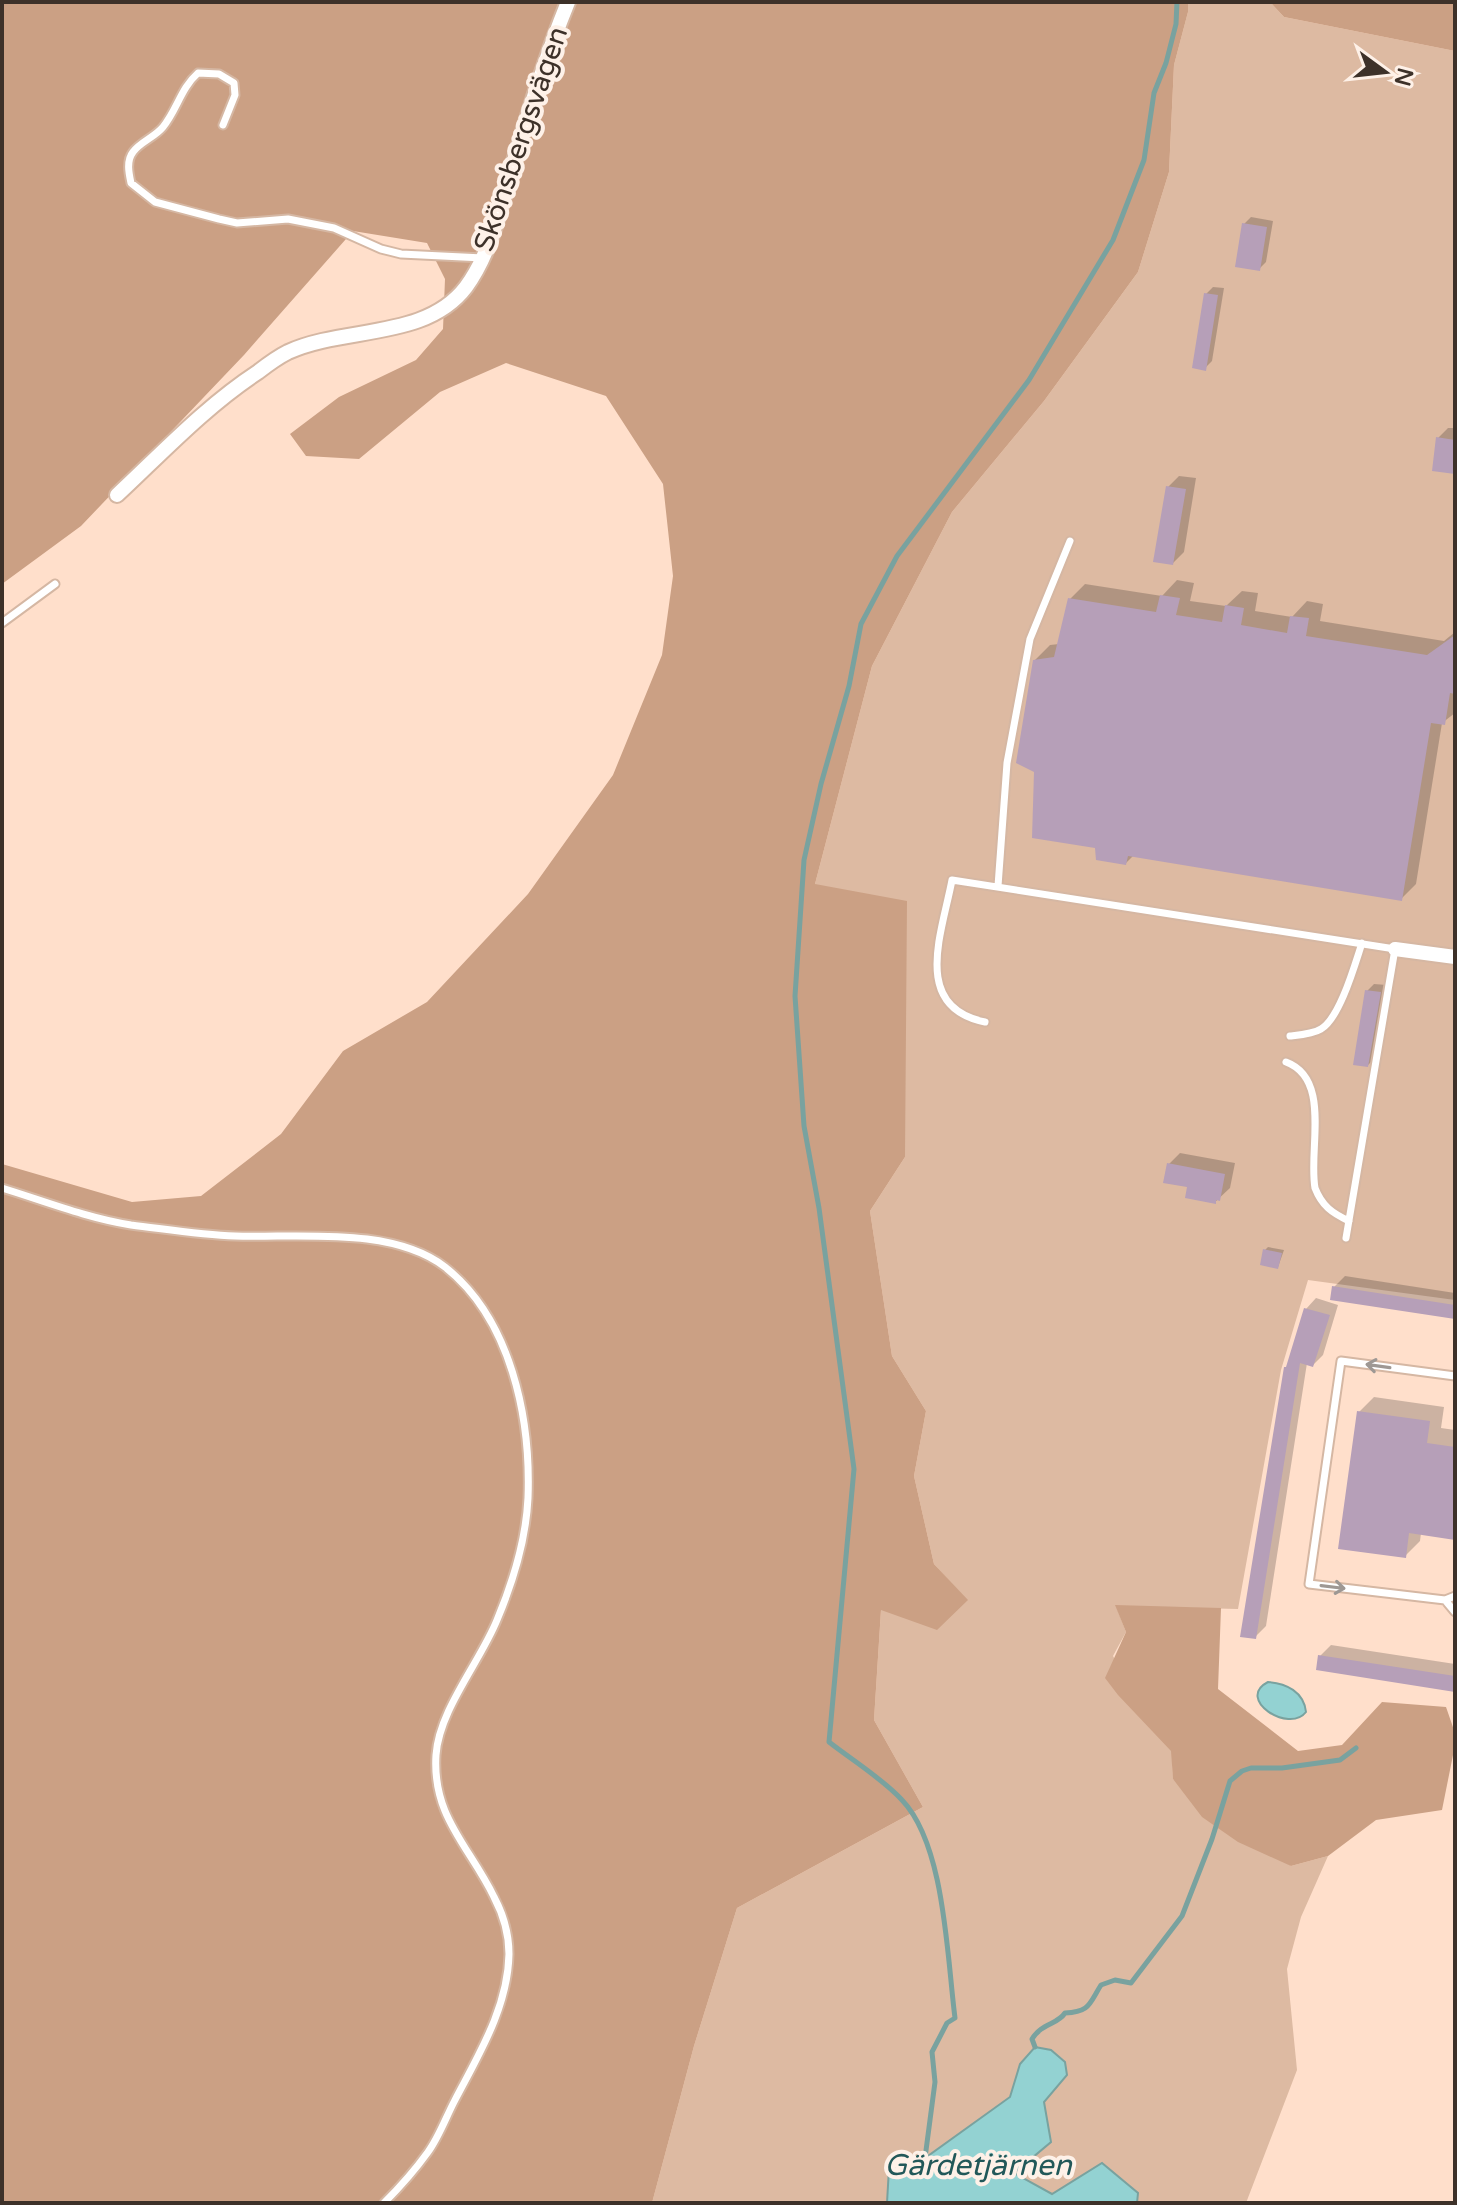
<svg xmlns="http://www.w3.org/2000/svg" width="1457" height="2205" font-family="'Varela Round',sans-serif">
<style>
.green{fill:#ddbaa2}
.forest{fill:#cba084}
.water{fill:#93d2d2;stroke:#79a29f;stroke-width:2}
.shadow{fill:#0003}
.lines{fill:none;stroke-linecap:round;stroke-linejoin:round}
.stream{stroke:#79a29f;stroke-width:5}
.building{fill:#b69fb8}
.service-casing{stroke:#d5b7a3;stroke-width:11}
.minor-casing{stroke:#d5b7a3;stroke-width:18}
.service{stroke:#fff;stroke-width:7}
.minor{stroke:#fff;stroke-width:14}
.oneway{stroke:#9e9894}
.labels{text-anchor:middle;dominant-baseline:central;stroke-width:8;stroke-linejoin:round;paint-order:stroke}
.street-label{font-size:28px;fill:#3d3129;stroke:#fef1e8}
.water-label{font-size:30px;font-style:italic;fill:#225859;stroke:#fef1e8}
</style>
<rect width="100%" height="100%" fill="#ffdfcb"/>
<path class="green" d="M1188,2H1270L1284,17L1455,51V1300L1308,1280L1281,1370L1238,1609L1116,1606L1126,1632L1113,1656L1153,1730L1172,1751L1173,1779L1291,1866L1328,1856L1301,1917L1287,1969L1297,2070L1246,2203H1137L1138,2192L1051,2194L1014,2173L1044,2102L1067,2075L1065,2062L1052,2050L1035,2047L1020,2064L1010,2097L925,2158L889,2168L887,2203H652L694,2046L737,1908L923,1807L874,1720L881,1610L967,1600L934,1564L914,1476L926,1411L892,1356L870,1211L905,1157L815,884L872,666L952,512L1044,401L1138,272L1169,172L1174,65L1188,12Z"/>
<path class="forest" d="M2,2H1188V12L1174,65L1169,172L1138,272L1044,401L952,512L872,666L815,884L907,901L905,1157L870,1211L892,1356L926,1411L914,1476L934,1564L968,1600L937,1630L881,1610L874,1720L923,1807L737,1908L694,2046L652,2203H2V1164L132,1202L201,1196L281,1134L343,1051L427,1002L528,894L613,775L662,655L673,576L663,484L606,396L506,363L440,392L359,459L306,456L290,434L339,397L416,360L443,329L445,279L427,243L353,231L244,355L81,526L2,584Z
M1270,2H1455V51L1284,17Z
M1115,1605L1221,1608L1218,1689L1298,1751L1342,1745L1382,1702L1446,1707L1455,1733V1745L1442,1810L1376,1820L1328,1856L1291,1866L1238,1842L1202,1817L1173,1779L1171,1751L1118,1695L1105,1678L1126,1632Z"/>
<path class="water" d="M1268,1682C1286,1683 1304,1692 1306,1712C1289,1734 1235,1699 1268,1682Z
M1035,2047L1051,2050L1065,2062L1067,2075L1044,2102L1051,2142L1014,2173L1052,2194L1102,2163L1138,2193L1137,2203H887L889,2168L925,2158L1010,2097L1020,2064Z"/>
<path class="shadow" d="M1251,217L1273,221L1266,262L1259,269L1244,224Z
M1213,287L1224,288L1212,361L1205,368L1206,294Z
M1448,428H1455V473L1438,438Z
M1179,476L1196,478L1184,552L1173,563L1168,487Z
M1177,580L1194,583L1190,601L1226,606L1242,591L1258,593L1255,611L1292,617L1307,601L1323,604L1320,621L1444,641L1455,632V713L1442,723L1416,884L1401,899L1134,855L1126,863L1097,847L1035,660L1050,645L1059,644L1070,599L1085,584L1162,596Z
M1374,984L1387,985L1375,1058L1368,1065L1367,991Z
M1180,1153L1235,1163L1230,1188L1215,1202L1169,1164Z
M1268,1247L1284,1250L1278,1267L1265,1250Z
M1345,1276L1455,1293V1317L1334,1287Z
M1316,1298L1338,1305L1323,1355L1313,1365L1307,1363L1266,1626L1255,1637L1289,1364L1306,1309Z
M1374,1397L1444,1407L1441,1428L1455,1430V1538L1421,1533L1420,1541L1405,1556L1359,1412Z
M1331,1645L1455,1664V1690L1320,1656Z"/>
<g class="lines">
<path class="stream" d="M1035,2047L1032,2039C1042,2023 1057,2025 1065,2013C1090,2012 1089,2004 1101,1985L1115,1980L1131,1983L1182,1916L1212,1839L1230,1781L1242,1771L1251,1768H1282L1340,1760L1356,1748
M925,2158L935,2082L932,2052L947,2023L955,2018C947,1957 945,1845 902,1800C883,1779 852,1760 829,1742L854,1469L819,1208L804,1126L795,996L804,860L821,784L849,686L861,624L897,556L1029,380L1113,240L1144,160L1154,93L1166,63L1176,24L1177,2"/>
</g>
<path class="building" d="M1242,223L1267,227L1260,271L1235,267Z
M1204,293L1218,295L1206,371L1192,368Z
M1436,437L1455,440V474L1432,471Z
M1166,486L1186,489L1173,565L1153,562Z
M1160,595L1180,598L1176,615L1222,622L1225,605L1244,608L1241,625L1287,633L1290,616L1309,618L1306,636L1427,655L1455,635V694L1450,693L1445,725L1431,723L1402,901L1128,856L1126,865L1096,860L1095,848L1032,838L1034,772L1016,763L1033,660L1054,657L1068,598L1156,612Z
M1365,990L1381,992L1368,1067L1353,1065Z
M1167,1163L1225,1174L1220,1201L1216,1200V1204L1185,1198L1187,1187L1163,1183Z
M1263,1249L1282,1253L1278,1269L1260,1265Z
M1332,1286L1455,1305V1319L1330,1300Z
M1304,1308L1330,1315L1313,1367L1300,1363L1256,1639L1240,1637L1284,1367H1286Z
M1357,1411L1430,1421L1427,1443L1455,1447V1540L1409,1533L1406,1558L1338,1549Z
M1318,1655L1455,1676V1692L1316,1670Z"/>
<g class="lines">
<defs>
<path id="service" d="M223,125L235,95L234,83L219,74L198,73C181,88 177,110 163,127C155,137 140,142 133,152C126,161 129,174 131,183L155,202L219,219L237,223L288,219L334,228L381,249L401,254L483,258
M2,623L55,584
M998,886L1007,763L1030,639L1070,541
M985,1022C911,1007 942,933 952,880L1395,949L1346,1238
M1290,1036C1299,1035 1313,1034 1321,1029C1340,1018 1355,964 1362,943
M1286,1062C1332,1079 1308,1150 1315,1188C1322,1206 1332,1213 1349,1221
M2,1188C44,1201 87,1218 131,1225C165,1229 200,1235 235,1236C298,1238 392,1226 445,1267C511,1319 531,1418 528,1498C526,1539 513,1582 497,1620C480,1662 439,1710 436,1755C432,1817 470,1847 494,1897C503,1914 509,1935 509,1954C508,2007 479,2054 455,2100C446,2117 439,2137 428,2152C415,2170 399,2188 384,2203
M1455,1376L1341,1361L1309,1584L1445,1600L1455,1596
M1445,1600L1455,1612"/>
<path id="minor" d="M117,495C162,453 206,406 258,372C267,365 278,357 288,352C345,326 426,340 466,287C491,253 500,208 512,168C529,112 546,56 568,2
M1395,949L1455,957"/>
</defs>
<use href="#service" class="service-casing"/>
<use href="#minor" class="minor-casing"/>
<use href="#service" class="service"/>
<use href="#minor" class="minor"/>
</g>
<defs><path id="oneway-shaft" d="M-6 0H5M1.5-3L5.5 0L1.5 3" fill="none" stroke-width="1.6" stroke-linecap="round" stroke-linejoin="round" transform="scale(2)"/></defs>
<g class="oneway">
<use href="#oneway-shaft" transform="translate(1378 1366) rotate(-172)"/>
<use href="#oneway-shaft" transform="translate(1333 1587) rotate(7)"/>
</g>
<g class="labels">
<g class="street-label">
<text transform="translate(521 139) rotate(-71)">Skönsbergsvägen</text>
</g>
<g class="water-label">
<text x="978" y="2165">Gärdetjärnen</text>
</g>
</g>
<rect width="1457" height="2205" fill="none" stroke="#3d3129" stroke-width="8"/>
<g transform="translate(1385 72) rotate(105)" stroke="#fef1e8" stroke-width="6" paint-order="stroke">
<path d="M0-6L14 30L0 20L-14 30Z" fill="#3d3129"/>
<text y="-12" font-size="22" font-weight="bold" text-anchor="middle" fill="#3d3129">N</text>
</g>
</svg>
